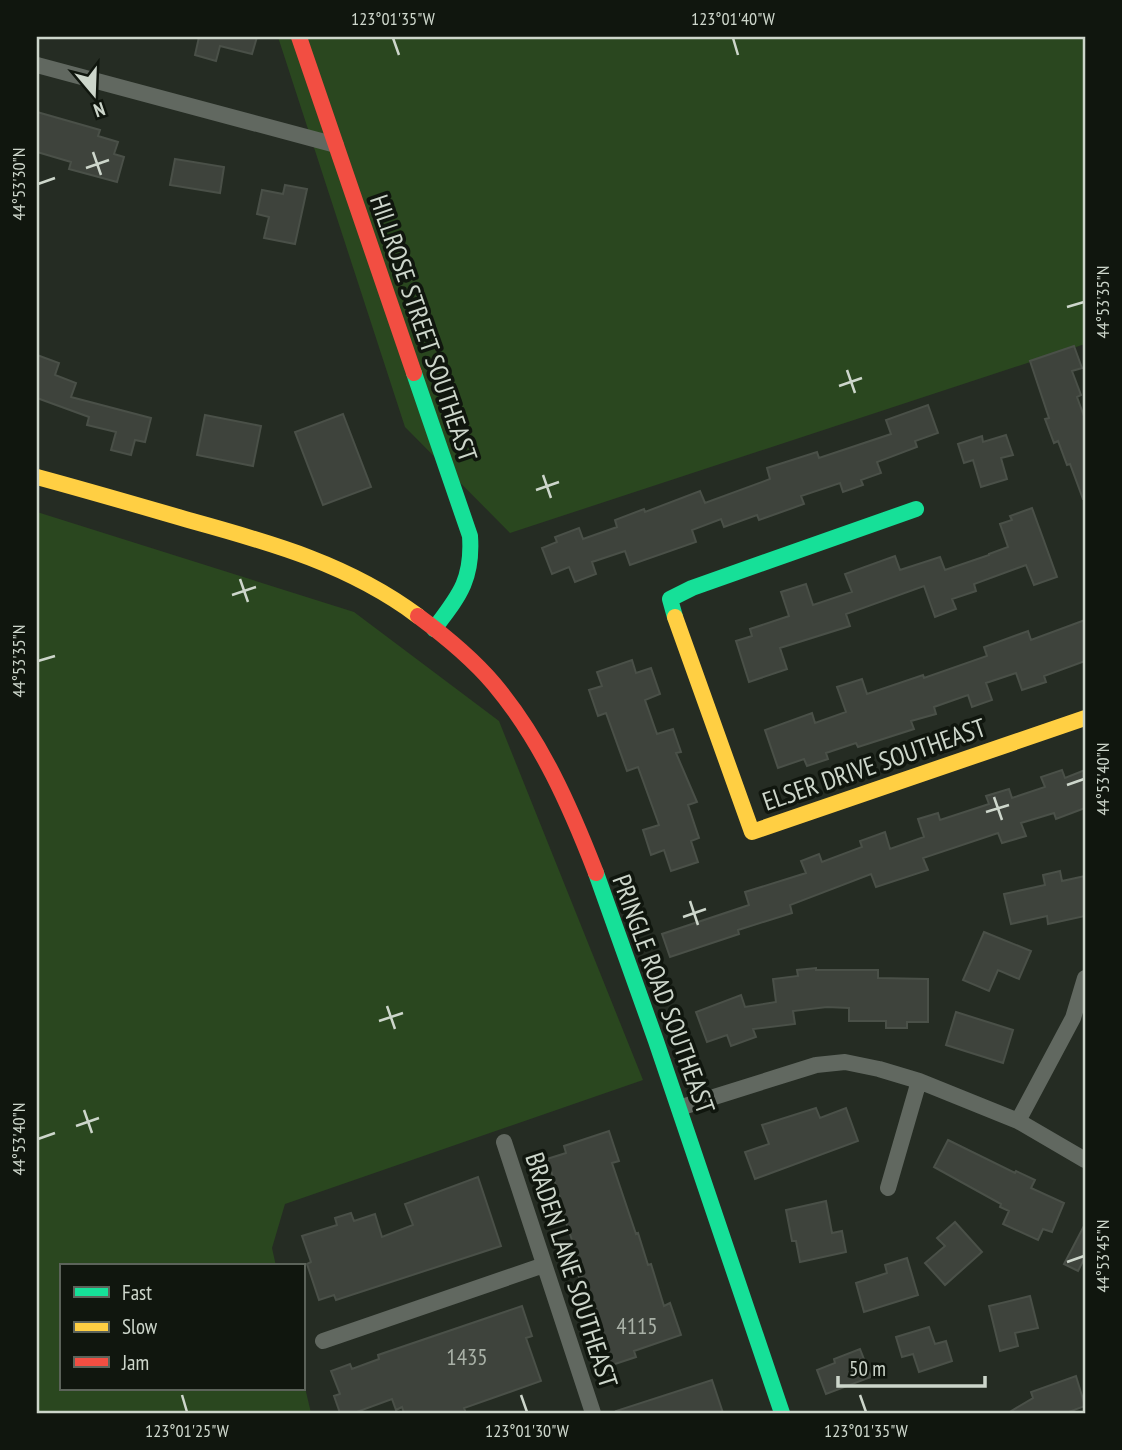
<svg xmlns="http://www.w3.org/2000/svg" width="1122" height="1450" font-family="'PT Sans Narrow',sans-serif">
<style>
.green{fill:#2a471f}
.building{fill:#3e433c;stroke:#4a5048;stroke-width:2}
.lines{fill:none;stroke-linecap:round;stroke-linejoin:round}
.street{stroke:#616860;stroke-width:16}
.fast{stroke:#16e098;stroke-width:16}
.slow{stroke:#ffcf43;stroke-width:16}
.jam{stroke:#f24e42;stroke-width:16}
.ticks{fill:none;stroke:#cdd6cb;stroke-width:2.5}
.labels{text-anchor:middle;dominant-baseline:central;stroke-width:7;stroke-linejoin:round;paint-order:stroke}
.number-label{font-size:23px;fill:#a9b1a7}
.street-label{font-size:26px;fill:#cdd6cb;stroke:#10160e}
.neatline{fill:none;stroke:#cdd6cb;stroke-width:2.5}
.ticks-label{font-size:18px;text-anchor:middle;fill:#cdd6cb}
</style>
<rect width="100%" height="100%" fill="#252c23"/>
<path class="green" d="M278,37H1085V344L510,533L405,427Z
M37,512L354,612L499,721L643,1080L285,1204L272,1248L276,1266H61V1389H303V1379L311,1413H37Z"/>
<path class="building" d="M199,37H257L252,54L220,46L216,61L195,55Z
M37,112L100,130L98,136L118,142L114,154L124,157L117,182L69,169L71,162L37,152Z
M175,159L224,167L220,193L170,185Z
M285,185L307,189L295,244L264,238L269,217L257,214L262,190L283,194Z
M1074,346L1082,368L1072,371L1081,395L1077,397L1085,419V499H1083L1070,464L1067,465L1058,441L1054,443L1045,419L1049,418L1030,361Z
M37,355L59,363L55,375L76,383L71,397L151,418L145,442L135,440L131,455L111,450L116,432L87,425L89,417L37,398Z
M928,405L938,433L915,441L917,447L877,462L881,473L861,480L863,485L843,492L840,483L801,496L804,504L759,520L757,515L724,527L721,519L692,530L696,542L630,565L625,551L592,562L596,574L575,582L569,567L552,574L542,548L557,542L555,537L579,528L583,539L617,527L615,520L644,509L645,512L700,491L705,503L770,479L767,468L817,452L819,458L891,434L886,420Z
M343,414L371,487L323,505L295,432Z
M205,415L261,426L253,466L197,455Z
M1006,435L1013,455L1001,458L1007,479L981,487L973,460L964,463L958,444L982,436L983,442Z
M1032,508L1057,577L1034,585L1026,565L974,584L976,591L952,599L956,609L935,617L924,586L846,614L850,626L780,648L787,669L749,682L736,641L752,636L750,629L789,616L781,592L806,584L813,605L852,592L845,574L895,556L900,570L940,557L945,570L989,555V554L1008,547L1000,524L1012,520L1010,516Z
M1085,620V661L1044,676L1046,682L1022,690L1016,673L986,683L992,700L972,707L968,695L934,707L936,714L911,721L914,729L858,747L856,743L826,753L828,759L807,766L804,759L778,768L765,730L812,713L815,723L846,712L837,687L862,679L867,694L923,675L924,678L987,656L984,647L1028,631L1031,640Z
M632,660L636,673L651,668L660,694L645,700L657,734L673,729L681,752L676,753L697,802L688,805L699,838L691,841L698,862L671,871L664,850L651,855L643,830L659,825L638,767L627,771L606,713L598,716L589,690L602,686L597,672Z
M1062,770L1065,778L1085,770V808L1056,819L1054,813L1021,823L1026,836L1002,843L998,833L923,858L928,870L876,887L871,874L790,905L792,913L738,930L739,934L670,957L662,934L749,905L745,892L806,873L801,861L819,854L822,862L862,847L860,841L885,832L890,849L924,837L918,819L938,813L940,820L989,804L986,796L1009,789L1012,798L1045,787L1041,777Z
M1060,871L1062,881L1085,876V916L1048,924L1047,916L1011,924L1004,894L1045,885L1043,875Z
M984,932L1031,951L1019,979L998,970L989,991L963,980Z
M816,968V970H878V978L928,979V1022H907V1028H886V1021H849V1008L827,1007L793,1011L795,1024L753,1029L756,1037L731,1046L727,1035L707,1042L696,1012L741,995L745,1007L776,1002L773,979L798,976L797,970Z
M956,1012L1013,1030L1003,1063L946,1045Z
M816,1108L820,1118L846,1108L858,1141L755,1179L745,1152L769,1144L762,1125Z
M609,1131L619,1161L612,1163L636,1234L638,1233L648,1265L651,1264L664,1306L670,1303L681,1335L634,1351L636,1357L612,1365L582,1276L579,1277L570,1247L574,1246L559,1202L561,1201L547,1159L566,1153L564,1146Z
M948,1140L1015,1173L1016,1171L1035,1180L1031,1188L1064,1203L1052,1232L1043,1229L1038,1240L1003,1224L1009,1211L1000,1207L1001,1204L934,1167Z
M478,1177L501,1246L336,1300L334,1295L319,1300L307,1264L311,1262L302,1236L337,1225L335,1218L351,1213L354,1221L375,1214L382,1237L413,1225L405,1204Z
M826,1201L832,1233L842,1231L846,1252L800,1262L796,1241H792L786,1210Z
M955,1222L982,1252L945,1285L925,1263L945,1246L937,1238Z
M1085,1224V1257L1078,1271L1064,1264Z
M907,1258L918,1295L864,1312L856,1283L887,1273L885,1265Z
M1030,1296L1038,1328L1015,1333L1018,1346L1000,1351L989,1306Z
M522,1306L532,1336L526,1338L541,1381L464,1408L466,1413H404L402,1407L396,1410L392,1399L354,1413H340L334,1396L340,1394L331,1371L350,1364L352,1369L379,1359L378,1355Z
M929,1327L935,1344L946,1341L952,1361L919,1372L913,1354L902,1357L896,1337Z
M860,1349L871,1377L826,1394L817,1370L835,1363L834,1359Z
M1076,1376L1085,1406L1066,1413H1008L1033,1398L1031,1392Z
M712,1380L723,1413H617L616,1411Z"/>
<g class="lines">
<path class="street" d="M37,65L336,145
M679,1108L816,1065L845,1062L879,1069L919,1081L1018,1121L1085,1160
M1018,1121L1073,1018L1085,978
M504,1142L593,1413
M888,1188L919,1081
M323,1341L544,1265"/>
<path class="fast" d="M414,373L470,536C473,580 459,596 434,629
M675,617L670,599L692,588L916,509
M596,873L656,1041L782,1413"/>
<path class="slow" d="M37,477C89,491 140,506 192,521C272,543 350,565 418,616
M675,617L752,832L1085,718"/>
<path class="jam" d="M299,37L414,373
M418,616C445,636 472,658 494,684C541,740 570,806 596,873"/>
</g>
<path class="ticks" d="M393,38L399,55M733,38L738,55M93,152L101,175M86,168L109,160M38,184L55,178M1067,307L1084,302M847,370L855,393M839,386L862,378M543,475L551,498M536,490L559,482M240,579L248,602M232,595L256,587M38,661L55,656M1067,785L1084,779M994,797L1002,820M986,812L1009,805M690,901L698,925M683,917L706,909M387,1006L395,1029M379,1021L403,1013M84,1110L92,1133M76,1126L99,1118M38,1139L55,1133M1067,1262L1084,1256M182,1395L187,1412M521,1395L527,1412M860,1395L866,1412"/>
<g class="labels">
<g class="number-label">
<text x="637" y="1325">4115</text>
<text x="467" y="1356">1435</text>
</g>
<g class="street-label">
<text transform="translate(424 328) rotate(71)">HILLROSE STREET SOUTHEAST</text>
<text transform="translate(874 764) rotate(-19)">ELSER DRIVE SOUTHEAST</text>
<text transform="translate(664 994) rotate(70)">PRINGLE ROAD SOUTHEAST</text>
<text transform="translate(572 1270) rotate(72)">BRADEN LANE SOUTHEAST</text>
</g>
</g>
<rect width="1122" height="1450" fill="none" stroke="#10160e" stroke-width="77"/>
<rect x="60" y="1264" width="245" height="126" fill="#10160e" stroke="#5c635a" stroke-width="2"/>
<rect x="74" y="1287" width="35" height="10" fill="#16e098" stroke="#5c635a" stroke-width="2"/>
<text x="122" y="1300" font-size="21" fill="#cdd6cb">Fast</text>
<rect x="74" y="1322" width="35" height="10" fill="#ffcf43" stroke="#5c635a" stroke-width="2"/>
<text x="122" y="1334" font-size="21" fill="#cdd6cb">Slow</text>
<rect x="74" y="1357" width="35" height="10" fill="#f24e42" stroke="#5c635a" stroke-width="2"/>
<text x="122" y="1370" font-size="21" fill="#cdd6cb">Jam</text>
<g transform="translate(94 94) rotate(161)" stroke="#10160e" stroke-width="5" paint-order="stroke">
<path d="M0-5L12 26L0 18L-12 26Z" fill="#cdd6cb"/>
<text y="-10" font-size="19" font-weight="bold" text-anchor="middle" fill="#cdd6cb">N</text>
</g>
<path d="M838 1376v10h147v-10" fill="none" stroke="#cdd6cb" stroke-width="3.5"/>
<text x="849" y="1376" font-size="21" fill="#cdd6cb" stroke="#10160e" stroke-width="5" paint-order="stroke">50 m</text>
<rect x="38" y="38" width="1046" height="1374" class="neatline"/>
<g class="ticks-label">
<text x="393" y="25">123°01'35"W</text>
<text x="733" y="25">123°01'40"W</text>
<text transform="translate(19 184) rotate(-90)" y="6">44°53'30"N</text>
<text transform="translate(1103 302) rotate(-90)" y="6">44°53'35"N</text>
<text transform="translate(19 661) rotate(-90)" y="6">44°53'35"N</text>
<text transform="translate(1103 779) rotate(-90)" y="6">44°53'40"N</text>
<text transform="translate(19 1139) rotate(-90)" y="6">44°53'40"N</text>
<text transform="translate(1103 1256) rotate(-90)" y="6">44°53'45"N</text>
<text x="187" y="1437">123°01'25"W</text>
<text x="527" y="1437">123°01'30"W</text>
<text x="866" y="1437">123°01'35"W</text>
</g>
</svg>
